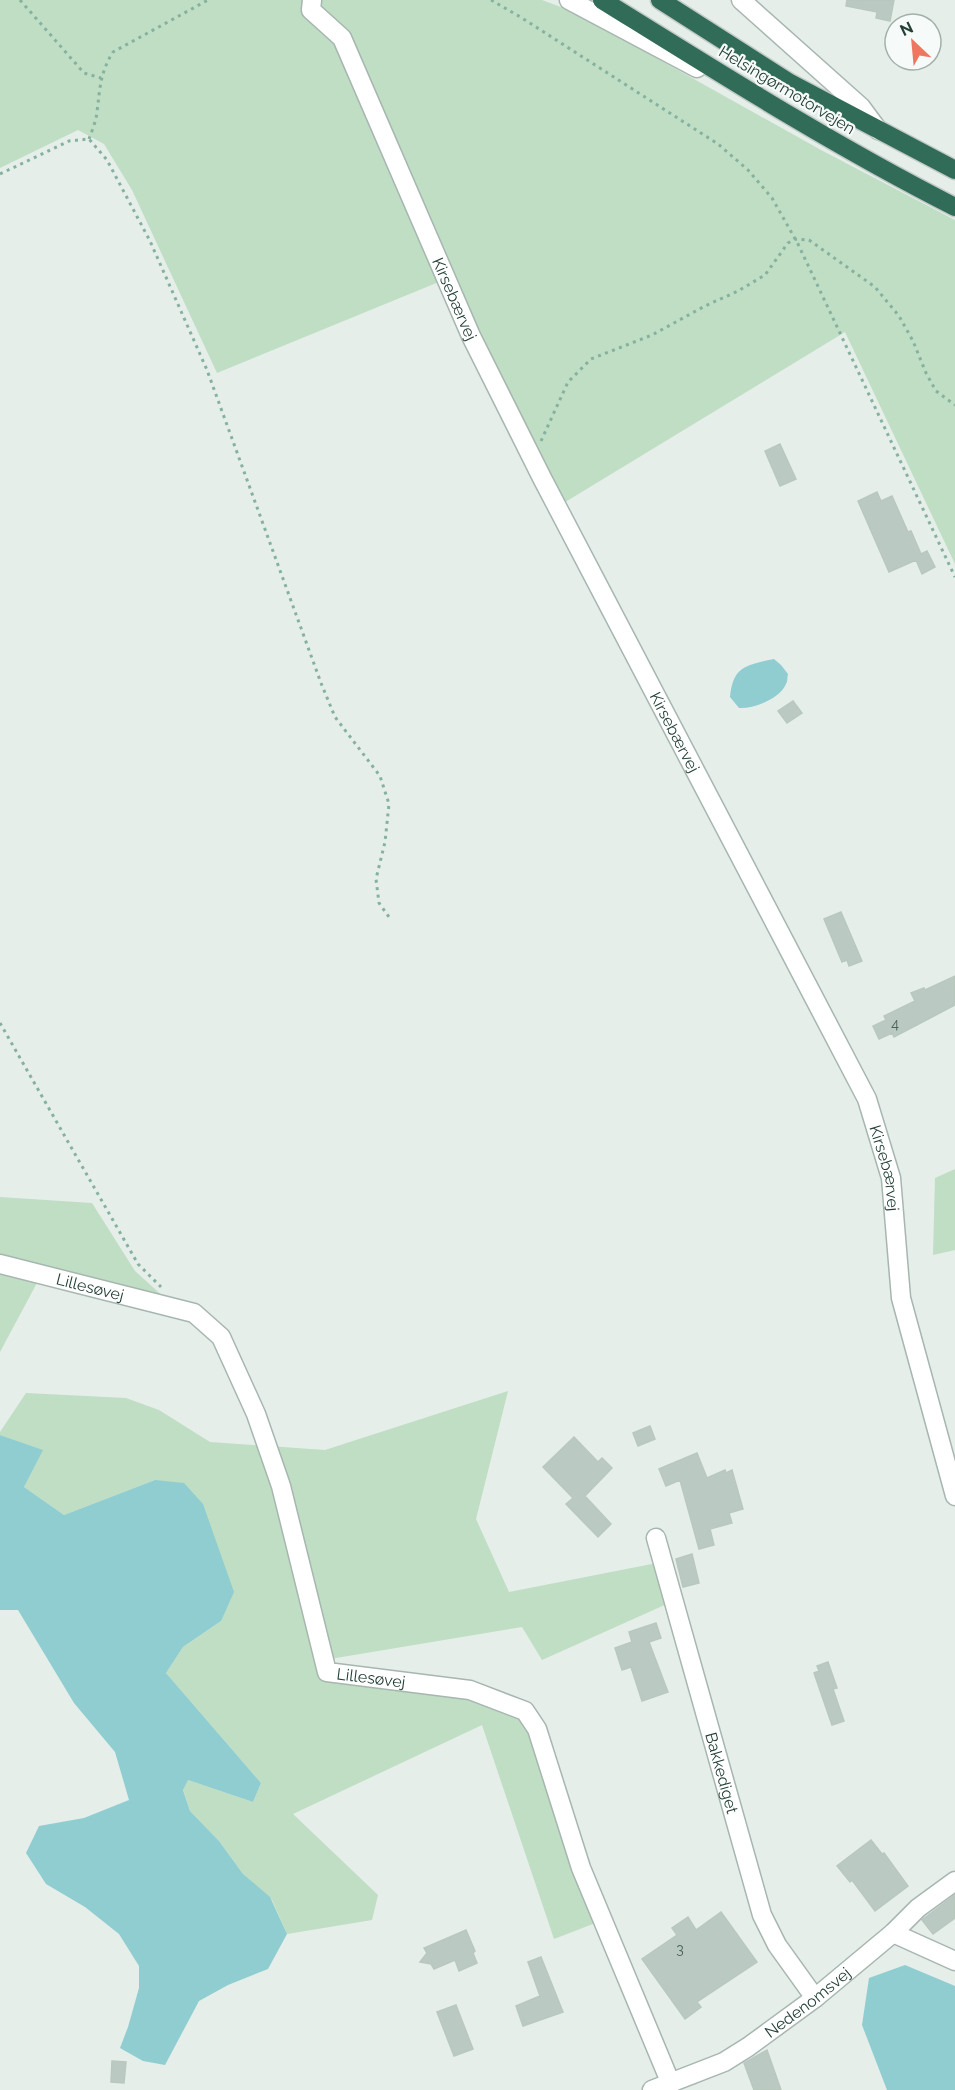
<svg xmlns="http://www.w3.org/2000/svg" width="955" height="2090" font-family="Raleway,sans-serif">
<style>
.green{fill:#bfdec4}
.water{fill:#8fcdd1}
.building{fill:#bac9c2;stroke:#b8c8bf;stroke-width:1.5}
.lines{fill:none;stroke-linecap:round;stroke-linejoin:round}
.minor-casing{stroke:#a7b6b0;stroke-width:21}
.highway-casing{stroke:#c2cac7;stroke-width:21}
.path{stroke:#86b19f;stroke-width:3;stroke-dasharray:3 4.5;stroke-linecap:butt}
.minor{stroke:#fff;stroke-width:18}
.highway{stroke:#316c59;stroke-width:18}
.labels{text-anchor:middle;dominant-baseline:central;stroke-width:4.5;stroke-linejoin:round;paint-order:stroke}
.number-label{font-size:14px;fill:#4a6259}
.street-label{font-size:16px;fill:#244036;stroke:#f6faf8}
</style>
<rect width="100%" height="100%" fill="#e5eee9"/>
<path class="green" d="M0,0H542L574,12L821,150L955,220V564L845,332L562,504L451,277L217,373L132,190L104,144L78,130L0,168Z
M955,1169V1250L933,1255L935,1178Z
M0,1197L92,1203L135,1271L166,1299L0,1257Z
M0,1271L38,1281L0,1352Z
M508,1391L476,1519L509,1592L657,1563L669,1603L542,1660L522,1627L318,1661L469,1695L521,1716L533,1733L598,1922L554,1939L482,1725L293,1814L378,1895L372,1920L287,1934L272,1900L243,1874L219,1841L190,1811L183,1789L188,1780L253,1802L261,1783L166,1673L183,1647L221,1621L155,1480L64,1515L24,1487L42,1450L0,1435V1432L26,1393L126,1398L159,1410L210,1442L325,1450Z"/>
<path class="water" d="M774,659L781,665L788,674C787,677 788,681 786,684C780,699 753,709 739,708L730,697C733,666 746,665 774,659Z
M0,1435L43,1450L24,1487L64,1515L155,1480L184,1483L203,1504L234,1592L221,1621L183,1647L166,1673L261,1783L253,1802L188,1780L183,1790L190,1811L219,1841L243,1874L270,1897L287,1934L268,1969L228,1985L199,2001L165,2065L143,2061L120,2048L128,2027L139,1988V1966L119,1934L85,1907L46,1884L26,1853L39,1826L84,1818L129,1800L115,1752L74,1703L18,1610H0Z
M905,1965L955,1986V2090H887L862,2025L869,1978Z"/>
<path class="building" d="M847,0H894L890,21L876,18L877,12L846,6Z
M780,444L796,479L780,486L765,451Z
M877,492L881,501L892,496L908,532L911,531L921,554L927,551L935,567L922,574L916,560L889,572L858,501Z
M793,701L802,713L787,723L778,711Z
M841,912L862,961L849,966L847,960L842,962L824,919Z
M955,976V1005L894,1037L892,1033L879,1039L873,1026L886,1020L884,1016L915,1001L911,993L924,988L925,990Z
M650,1426L655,1439L638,1446L633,1433Z
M574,1437L598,1462L602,1458L612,1468L585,1496L611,1524L598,1537L566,1504L573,1498L543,1467Z
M697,1453L707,1478L725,1470L726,1473L732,1470L743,1509L729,1513L732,1523L710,1529L714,1545L699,1549L680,1480L666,1486L659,1469Z
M692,1554L699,1583L683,1587L676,1559Z
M656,1623L661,1638L649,1642L668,1692L642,1701L631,1667L622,1670L615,1648L632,1642L629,1632Z
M828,1662L837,1688L833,1689L844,1721L832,1725L814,1673L819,1671L817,1666Z
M871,1840L882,1854L884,1853L908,1886L875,1911L852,1880L850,1882L837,1866Z
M955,1895V1918L933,1934L922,1920Z
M721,1912L757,1962L697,2002L701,2007L685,2019L642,1959L677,1935L672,1928L688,1917L696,1930Z
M466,1930L475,1951L473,1953L477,1963L459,1971L455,1960L434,1969L431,1964L420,1962L427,1953L424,1948Z
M541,1957L563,2012L523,2026L516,2006L540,1996L528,1962Z
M456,2005L473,2049L454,2056L437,2012Z
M767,2050L781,2090H754L744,2063Z
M112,2061L126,2062L124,2083L111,2082Z"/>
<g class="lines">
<defs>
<g id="minor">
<path id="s1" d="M312,0L311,10L342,38L471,336L542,478L867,1099L891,1178L901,1298L955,1496"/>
<path d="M569,0L697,68"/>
<path d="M741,0L861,107L878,130"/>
<path id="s2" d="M0,1264L194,1313L221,1337L256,1414L281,1486L327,1672L470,1690L525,1711L537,1729L581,1868L671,2084"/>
<path id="s3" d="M656,1538L762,1915L777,1945L815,1998"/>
<path d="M893,1933L955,1961"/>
<path id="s4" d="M652,2090L724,2062L748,2047L815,1998L893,1933L918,1908L955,1881"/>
</g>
<path id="highway" d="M602,0C718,72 833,145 955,207
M660,0L790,83L955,170"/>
</defs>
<use href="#minor" class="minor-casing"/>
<use href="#highway" class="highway-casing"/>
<path class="path" d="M20,0L84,73L101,78
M491,0L522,18L718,144L748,170L772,198L798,244L955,577
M89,139C92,131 96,121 97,112C100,88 100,73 113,52L208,0
M0,174L69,141L89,139L107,160L150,241L207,370L321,683L335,717L380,776L389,804L385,842L376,879L379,903L389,917
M541,441L568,382L591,359L652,335L705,306L738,291L765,275L788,243L795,239L809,240L875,287L899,316L913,341L926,373L936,391L955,405
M0,1023L138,1264L161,1287"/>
<use href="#minor" class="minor"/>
<use href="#highway" class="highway"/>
</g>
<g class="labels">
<g class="number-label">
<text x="895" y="1024">4</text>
<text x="680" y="1949">3</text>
</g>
<g class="street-label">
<text transform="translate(787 90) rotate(31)">Helsingørmotorvejen</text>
<text stroke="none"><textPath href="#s1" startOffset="336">Kirsebærvej</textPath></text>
<text stroke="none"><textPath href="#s1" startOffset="822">Kirsebærvej</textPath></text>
<text stroke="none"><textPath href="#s1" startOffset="1308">Kirsebærvej</textPath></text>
<text stroke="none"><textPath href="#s2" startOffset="93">Lillesøvej</textPath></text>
<text stroke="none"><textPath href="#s2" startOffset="633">Lillesøvej</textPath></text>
<text stroke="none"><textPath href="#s3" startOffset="244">Bakkediget</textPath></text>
<text stroke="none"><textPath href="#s4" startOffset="180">Nedenomsvej</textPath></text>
</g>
</g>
<g transform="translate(913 42) rotate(334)"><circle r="28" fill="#f6faf8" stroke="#a2b0aa" stroke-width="1.5"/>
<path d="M0-4.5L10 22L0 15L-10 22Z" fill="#ef7762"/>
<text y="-9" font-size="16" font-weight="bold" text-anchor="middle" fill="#244036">N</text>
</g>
</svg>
